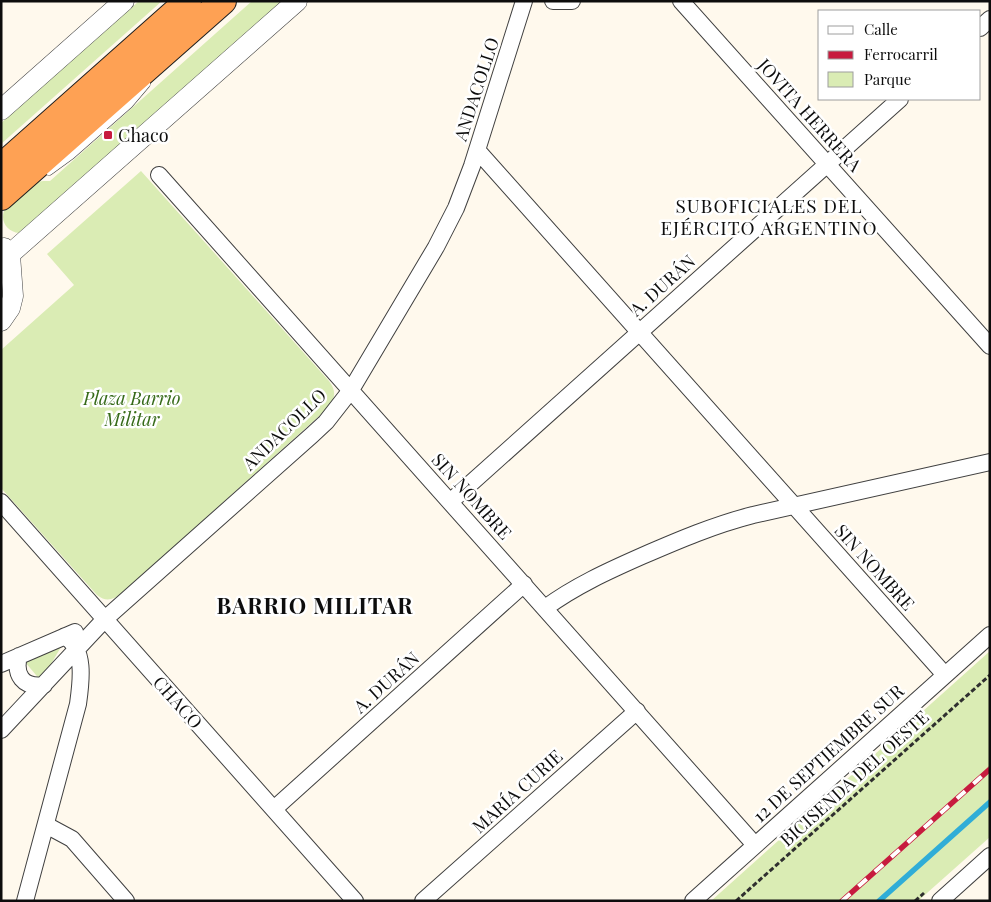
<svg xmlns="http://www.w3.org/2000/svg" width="991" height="902" font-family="'Playfair Display',serif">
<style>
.green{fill:#daecb4}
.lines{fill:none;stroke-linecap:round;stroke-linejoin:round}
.stream{stroke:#30add7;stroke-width:5.5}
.service-casing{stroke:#404040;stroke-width:9}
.minor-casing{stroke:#404040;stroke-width:18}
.tertiary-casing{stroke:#404040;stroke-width:21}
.trunk-casing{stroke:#1e1e1e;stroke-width:28}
.path{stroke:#2f2f2f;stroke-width:3;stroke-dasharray:5 2.5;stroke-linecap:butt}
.service{stroke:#fff;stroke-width:8}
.minor{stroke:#fff;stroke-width:16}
.tertiary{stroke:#fff;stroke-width:20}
.trunk{stroke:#fea154;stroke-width:26}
.rail-casing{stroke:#c71b3e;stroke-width:5.5}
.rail{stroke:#fff;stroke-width:4;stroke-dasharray:11;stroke-linecap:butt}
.poi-dot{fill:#c71b3e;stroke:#fff;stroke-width:2}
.labels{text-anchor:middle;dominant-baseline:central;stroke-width:5;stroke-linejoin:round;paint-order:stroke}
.street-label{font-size:18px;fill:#0d0d0d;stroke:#fff}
.poi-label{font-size:18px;fill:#0d0d0d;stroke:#fff;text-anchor:start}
.park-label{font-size:18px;font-style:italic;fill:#366a19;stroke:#fff}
.neighbourhood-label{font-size:19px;letter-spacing:1px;fill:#0d0d0d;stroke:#fff}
.district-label{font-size:22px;font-weight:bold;letter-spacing:1px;fill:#0d0d0d;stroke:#fff}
</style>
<rect width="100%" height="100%" fill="#fff9ed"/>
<path class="green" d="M139,1H162L1,144V123Z
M252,1H285L19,233C8,232 0,222 4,211C8,205 28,187 34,183C38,181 45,181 50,181Z
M141,171L329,381C337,392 335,398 328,408L121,594C112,600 106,602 97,595L1,488V350L74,285L47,254Z
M61,647L41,681L25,662Z
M990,651V837L918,901H711Z"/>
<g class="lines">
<path class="stream" d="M879,901L990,802"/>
<defs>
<path id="service" d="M49,171L71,155L129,104L146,84"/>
<path id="minor" d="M553,1H572
M681,1L990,346
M980,28L990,19
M477,150L945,675
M159,175L755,845
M1,502L355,901
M450,502L900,99
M545,608C575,586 608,571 642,556C679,540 714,525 753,515L990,462
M19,656C14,675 23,688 44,685
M1,664L75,632
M1,730L105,619L312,435L326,422L351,390L436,247L456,208L472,166L524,1
M274,809L524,584
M46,825L72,839L126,901
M25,901L78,704C81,682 86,650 65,636
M423,901L637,711
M693,901L990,635
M940,901L990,856"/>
<path id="tertiary" d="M1,110L124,1
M1,262L297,1
M1,321L10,308L13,296L10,255L4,248"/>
<path id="trunk" d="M1,167L188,1
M1,197L223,1"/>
</defs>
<use href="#service" class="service-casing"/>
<use href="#minor" class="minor-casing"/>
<use href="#tertiary" class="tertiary-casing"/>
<use href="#trunk" class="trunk-casing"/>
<path class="path" d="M736,901L990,675
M915,901L924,893"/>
<use href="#service" class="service"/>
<use href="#minor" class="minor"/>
<use href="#tertiary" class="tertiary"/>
<use href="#trunk" class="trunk"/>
<defs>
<path id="rail" d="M842,901L990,769"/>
</defs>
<use href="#rail" class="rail-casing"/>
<use href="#rail" class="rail"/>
</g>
<rect class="poi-dot" x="103" y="130" width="10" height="10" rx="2.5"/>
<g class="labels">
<g class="street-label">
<text transform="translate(476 89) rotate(-72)">ANDACOLLO</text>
<text transform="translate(810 115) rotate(48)">JOVITA HERRERA</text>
<text transform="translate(662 285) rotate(-42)">A. DURÁN</text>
<text transform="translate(284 429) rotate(-44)">ANDACOLLO</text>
<text transform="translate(472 496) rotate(48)">SIN NOMBRE</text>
<text transform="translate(875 567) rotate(48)">SIN NOMBRE</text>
<text transform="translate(386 682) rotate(-42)">A. DURÁN</text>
<text transform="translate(178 702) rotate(48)">CHACO</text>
<text transform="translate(828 753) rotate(-42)">12 DE SEPTIEMBRE SUR</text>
<text transform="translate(854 778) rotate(-42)">BICISENDA DEL OESTE</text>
<text transform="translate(517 791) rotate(-42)">MARÍA CURIE</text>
</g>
<g class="poi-label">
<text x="118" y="135">Chaco</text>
</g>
<g class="park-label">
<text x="132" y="398">Plaza Barrio<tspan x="132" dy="21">Militar</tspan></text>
</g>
<g class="neighbourhood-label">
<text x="769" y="205">SUBOFICIALES DEL<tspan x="769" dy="22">EJÉRCITO ARGENTINO</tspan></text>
</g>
<g class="district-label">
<text x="315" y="605">BARRIO MILITAR</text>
</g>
</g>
<rect width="991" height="902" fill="none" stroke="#0d0d0d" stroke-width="5"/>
<rect x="818" y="10" width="162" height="90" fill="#ffffff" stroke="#9e9e9e"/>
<rect x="828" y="26" width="25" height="8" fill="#ffffff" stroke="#9e9e9e"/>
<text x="864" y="35" font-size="15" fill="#0d0d0d">Calle</text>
<rect x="828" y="51" width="25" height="8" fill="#c71b3e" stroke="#9e9e9e"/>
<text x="864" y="60" font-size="15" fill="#0d0d0d">Ferrocarril</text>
<rect x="828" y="72" width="25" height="15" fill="#daecb4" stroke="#9e9e9e"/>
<text x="864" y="85" font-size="15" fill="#0d0d0d">Parque</text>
</svg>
